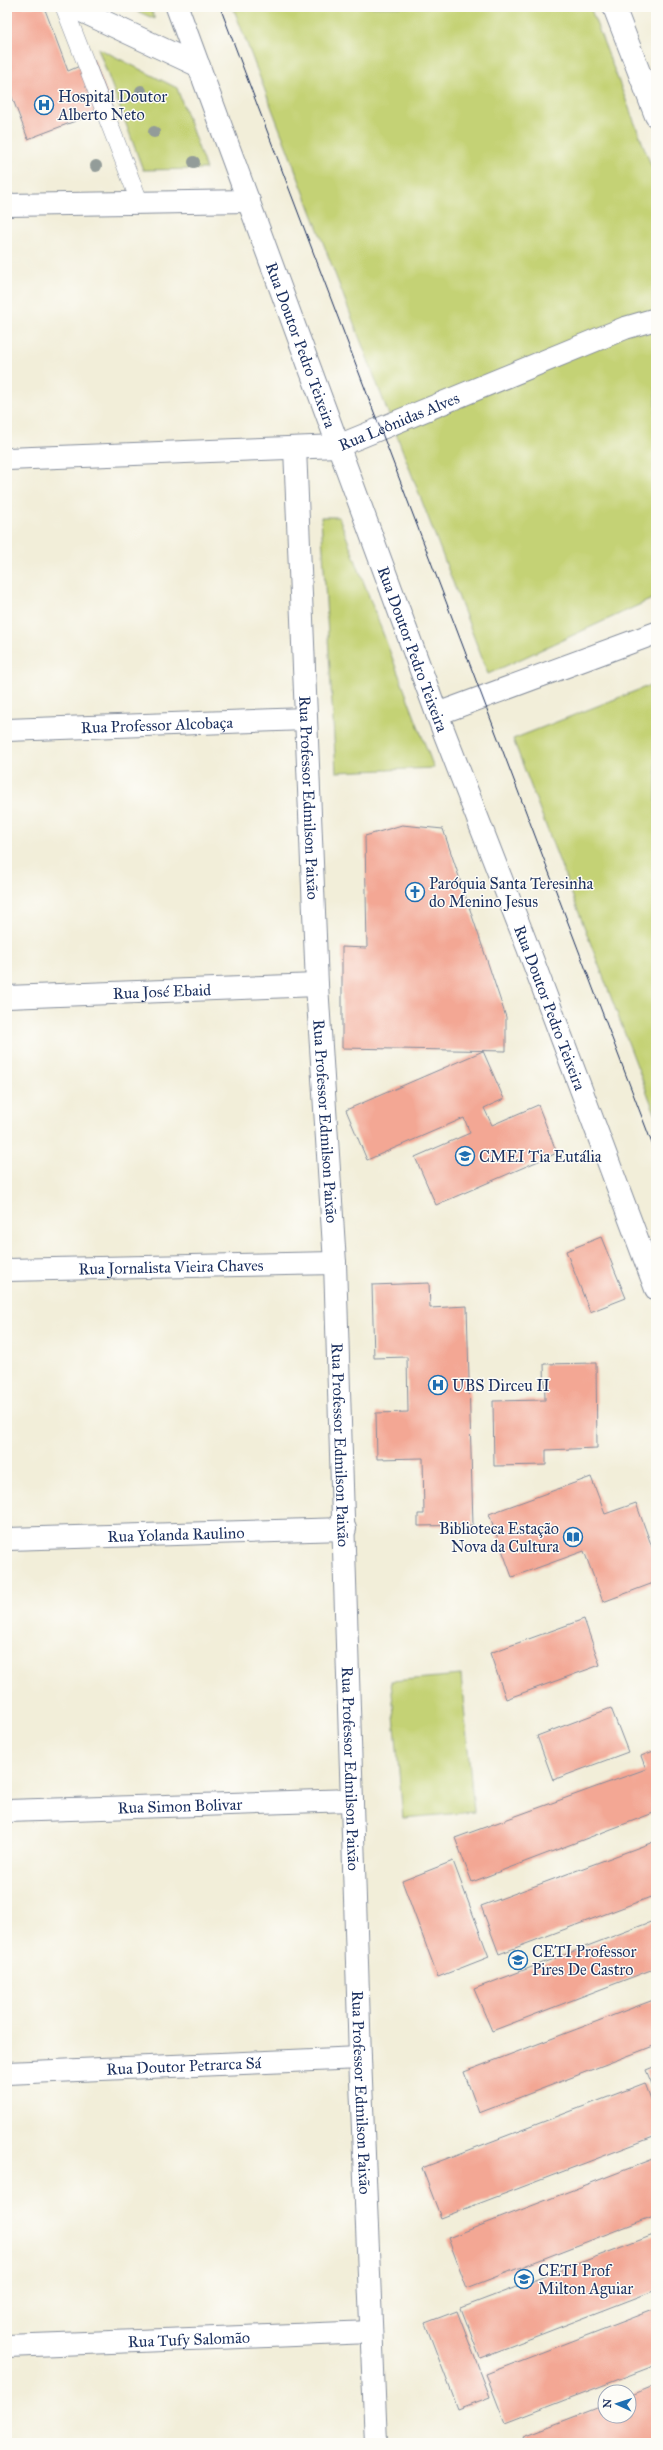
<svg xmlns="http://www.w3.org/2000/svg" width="663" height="2450" font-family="'IM FELL Great Primer',serif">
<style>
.green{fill:#c4d274;stroke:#708069}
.building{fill:#f3a794}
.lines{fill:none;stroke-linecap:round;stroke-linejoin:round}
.service-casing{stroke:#868e9c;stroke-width:18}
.pedestrian-casing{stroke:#868e9c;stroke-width:24}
.minor-casing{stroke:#868e9c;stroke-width:24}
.service{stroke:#fff;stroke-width:17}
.pedestrian{stroke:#fff;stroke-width:22}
.minor{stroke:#fff;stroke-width:22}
.tram{stroke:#1b2f5e;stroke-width:1}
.tree{fill:#939c99}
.labels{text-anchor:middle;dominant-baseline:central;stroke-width:3;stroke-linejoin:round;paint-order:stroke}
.poi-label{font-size:16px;fill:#1b2f5e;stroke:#fdfcf7;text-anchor:start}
.street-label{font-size:16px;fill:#1b2f5e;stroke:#fdfcf7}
</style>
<rect width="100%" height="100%" fill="#fdfcf7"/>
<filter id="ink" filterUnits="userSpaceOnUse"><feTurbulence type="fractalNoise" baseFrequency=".025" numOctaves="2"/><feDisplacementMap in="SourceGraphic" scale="8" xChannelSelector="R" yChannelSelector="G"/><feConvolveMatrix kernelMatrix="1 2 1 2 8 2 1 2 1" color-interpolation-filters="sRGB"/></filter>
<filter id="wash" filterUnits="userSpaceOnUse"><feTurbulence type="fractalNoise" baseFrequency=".012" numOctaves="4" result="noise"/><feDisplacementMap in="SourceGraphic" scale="16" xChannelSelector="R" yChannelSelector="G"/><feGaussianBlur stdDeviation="0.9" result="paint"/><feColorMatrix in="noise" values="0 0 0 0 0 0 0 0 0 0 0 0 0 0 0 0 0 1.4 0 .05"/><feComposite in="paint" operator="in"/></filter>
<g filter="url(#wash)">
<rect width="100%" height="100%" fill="#f2eed9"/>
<path class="green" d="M127,7H150L155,19Z
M233,7H590L656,178V595L652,599L488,674Z
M98,48L177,88L206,169L143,170Z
M321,517H339L434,768L336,772Z
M656,683V1116L513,739Z
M461,1675L474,1812L403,1818L391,1681Z"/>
<g id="blocks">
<path class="building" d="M7,7H44L68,71L94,60L112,107L28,139L7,84Z
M402,825L443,829L506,1017V1051L342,1048V947L367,948L365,836Z
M483,1051L504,1099L484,1108L492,1125L538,1105L557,1153L436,1205L415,1157L470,1133L464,1118L367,1160L346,1110Z
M601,1237L626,1298L590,1312L566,1251Z
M429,1283L430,1308L467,1306L473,1525L418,1526V1514H424L423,1458L377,1459L376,1413L408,1412L407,1357L374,1358L372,1285Z
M596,1363L597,1448L546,1450V1465L494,1466L493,1401L545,1400L544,1364Z
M591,1477L605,1514L636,1503L656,1558V1582L603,1602L584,1551L512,1577L489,1514Z
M584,1619L600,1665L506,1699L490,1653Z
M611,1708L628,1752L553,1780L537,1736Z
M656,1750V1812L472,1882L455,1838L646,1769L641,1756Z
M656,1841V1895L499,1954L481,1906Z
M453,1861L489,1957L438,1977L402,1881Z
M656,1920V1968L492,2031L474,1989Z
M656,1999V2045L479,2113L464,2072Z
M656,2066V2094L646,2070Z
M645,2083L656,2113V2136L441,2218L422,2168Z
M656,2158V2215L467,2288L448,2238Z
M656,2234V2290L480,2358L461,2308Z
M656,2309V2365L505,2423L486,2374Z
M457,2311L490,2397L458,2409L425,2323Z
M656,2385V2442L527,2443L524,2436L605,2405V2416H629V2396Z"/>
</g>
</g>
<g filter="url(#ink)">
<use href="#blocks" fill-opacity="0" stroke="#868e9c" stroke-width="1"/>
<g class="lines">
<defs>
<path id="service" d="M64,7L140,203"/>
<path id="pedestrian" d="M614,7L656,116"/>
<g id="minor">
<path d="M73,7L199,66"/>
<path id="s1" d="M177,7L437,714L528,948L656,1289"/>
<path d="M7,205L249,201"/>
<path id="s2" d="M295,448L317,985L335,1263L360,2058L376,2443"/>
<path id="s3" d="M7,459L338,446L625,328L656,319"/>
<path d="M437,714L656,633"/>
<path id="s4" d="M7,730L306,719"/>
<path id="s5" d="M7,997L317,985"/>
<path id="s6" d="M7,1270L335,1263"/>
<path id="s7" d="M7,1539L345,1529"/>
<path id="s8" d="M7,1811L352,1800"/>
<path id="s9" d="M7,2073L360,2058"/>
<path id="s10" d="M7,2346L371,2332"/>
</g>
</defs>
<use href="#service" class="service-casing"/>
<use href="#pedestrian" class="pedestrian-casing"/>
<use href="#minor" class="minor-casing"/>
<use href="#service" class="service"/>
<use href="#pedestrian" class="pedestrian"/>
<use href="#minor" class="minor"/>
<path class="tram" d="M220,7L656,1154"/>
</g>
<g class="tree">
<circle cx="141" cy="91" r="6"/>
<circle cx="154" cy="132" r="6"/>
<circle cx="194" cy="162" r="6"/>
<circle cx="96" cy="166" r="6"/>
</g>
</g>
<defs>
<symbol id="hospital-ring" viewBox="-11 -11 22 22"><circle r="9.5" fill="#fdfcf7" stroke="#1f6fb2" stroke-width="1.5"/><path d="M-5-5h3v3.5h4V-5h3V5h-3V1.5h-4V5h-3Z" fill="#1f6fb2"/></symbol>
<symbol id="church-ring" viewBox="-11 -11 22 22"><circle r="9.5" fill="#fdfcf7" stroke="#1f6fb2" stroke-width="1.5"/><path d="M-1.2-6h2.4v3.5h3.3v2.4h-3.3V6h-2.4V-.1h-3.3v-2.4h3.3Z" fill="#1f6fb2"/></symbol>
<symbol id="school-ring" viewBox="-11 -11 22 22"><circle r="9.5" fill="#fdfcf7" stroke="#1f6fb2" stroke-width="1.5"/><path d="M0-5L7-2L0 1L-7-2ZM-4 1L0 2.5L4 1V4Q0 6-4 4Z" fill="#1f6fb2"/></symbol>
<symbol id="library-ring" viewBox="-11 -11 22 22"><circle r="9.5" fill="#fdfcf7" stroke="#1f6fb2" stroke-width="1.5"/><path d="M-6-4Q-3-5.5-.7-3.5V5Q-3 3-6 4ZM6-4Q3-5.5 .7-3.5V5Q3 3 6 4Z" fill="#1f6fb2"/></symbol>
</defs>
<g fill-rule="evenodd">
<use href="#hospital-ring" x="33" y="94" width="22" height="22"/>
<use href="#church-ring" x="404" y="881" width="22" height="22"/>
<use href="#school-ring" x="454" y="1145" width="22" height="22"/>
<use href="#hospital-ring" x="427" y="1374" width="22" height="22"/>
<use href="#library-ring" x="562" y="1526" width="22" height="22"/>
<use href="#school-ring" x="507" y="1949" width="22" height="22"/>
<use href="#school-ring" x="513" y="2268" width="22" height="22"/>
</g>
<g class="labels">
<g class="poi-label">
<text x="58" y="96">Hospital Doutor<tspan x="58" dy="18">Alberto Neto</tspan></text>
<text x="429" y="883">Paróquia Santa Teresinha<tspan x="429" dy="18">do Menino Jesus</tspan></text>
<text x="479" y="1156">CMEI Tia Eutália</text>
<text x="452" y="1385">UBS Dirceu II</text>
<text x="559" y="1528" text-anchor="end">Biblioteca Estação<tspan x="559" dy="18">Nova da Cultura</tspan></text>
<text x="532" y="1951">CETI Professor<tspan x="532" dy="18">Pires De Castro</tspan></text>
<text x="538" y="2270">CETI Prof<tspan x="538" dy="18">Milton Aguiar</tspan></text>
</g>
<g class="street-label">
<text stroke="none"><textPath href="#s1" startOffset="360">Rua Doutor Pedro Teixeira</textPath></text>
<text stroke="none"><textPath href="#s3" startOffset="397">Rua Leônidas Alves</textPath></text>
<text stroke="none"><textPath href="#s1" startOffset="684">Rua Doutor Pedro Teixeira</textPath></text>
<text stroke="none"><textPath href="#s4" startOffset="150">Rua Professor Alcobaça</textPath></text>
<text stroke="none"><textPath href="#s2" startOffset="350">Rua Professor Edmilson Paixão</textPath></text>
<text stroke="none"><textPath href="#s5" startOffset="155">Rua José Ebaid</textPath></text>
<text stroke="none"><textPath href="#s1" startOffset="1068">Rua Doutor Pedro Teixeira</textPath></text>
<text stroke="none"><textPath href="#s2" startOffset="674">Rua Professor Edmilson Paixão</textPath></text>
<text stroke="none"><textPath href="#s6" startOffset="164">Rua Jornalista Vieira Chaves</textPath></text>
<text stroke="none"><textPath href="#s2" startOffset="998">Rua Professor Edmilson Paixão</textPath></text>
<text stroke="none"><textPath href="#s7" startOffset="169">Rua Yolanda Raulino</textPath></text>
<text stroke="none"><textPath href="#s2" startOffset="1322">Rua Professor Edmilson Paixão</textPath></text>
<text stroke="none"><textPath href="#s8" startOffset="173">Rua Simon Bolivar</textPath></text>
<text stroke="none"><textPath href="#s9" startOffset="177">Rua Doutor Petrarca Sá</textPath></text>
<text stroke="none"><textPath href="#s2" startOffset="1646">Rua Professor Edmilson Paixão</textPath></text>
<text stroke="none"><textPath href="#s10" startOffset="182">Rua Tufy Salomão</textPath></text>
</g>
</g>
<rect width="663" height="2450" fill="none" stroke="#fdfcf7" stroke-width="24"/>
<g transform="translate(617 2404) rotate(273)"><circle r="19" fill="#fdfcf7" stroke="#a3aaba"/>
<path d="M0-3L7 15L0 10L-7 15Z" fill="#1f6fb2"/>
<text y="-6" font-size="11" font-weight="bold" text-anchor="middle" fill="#1b2f5e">N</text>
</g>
</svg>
